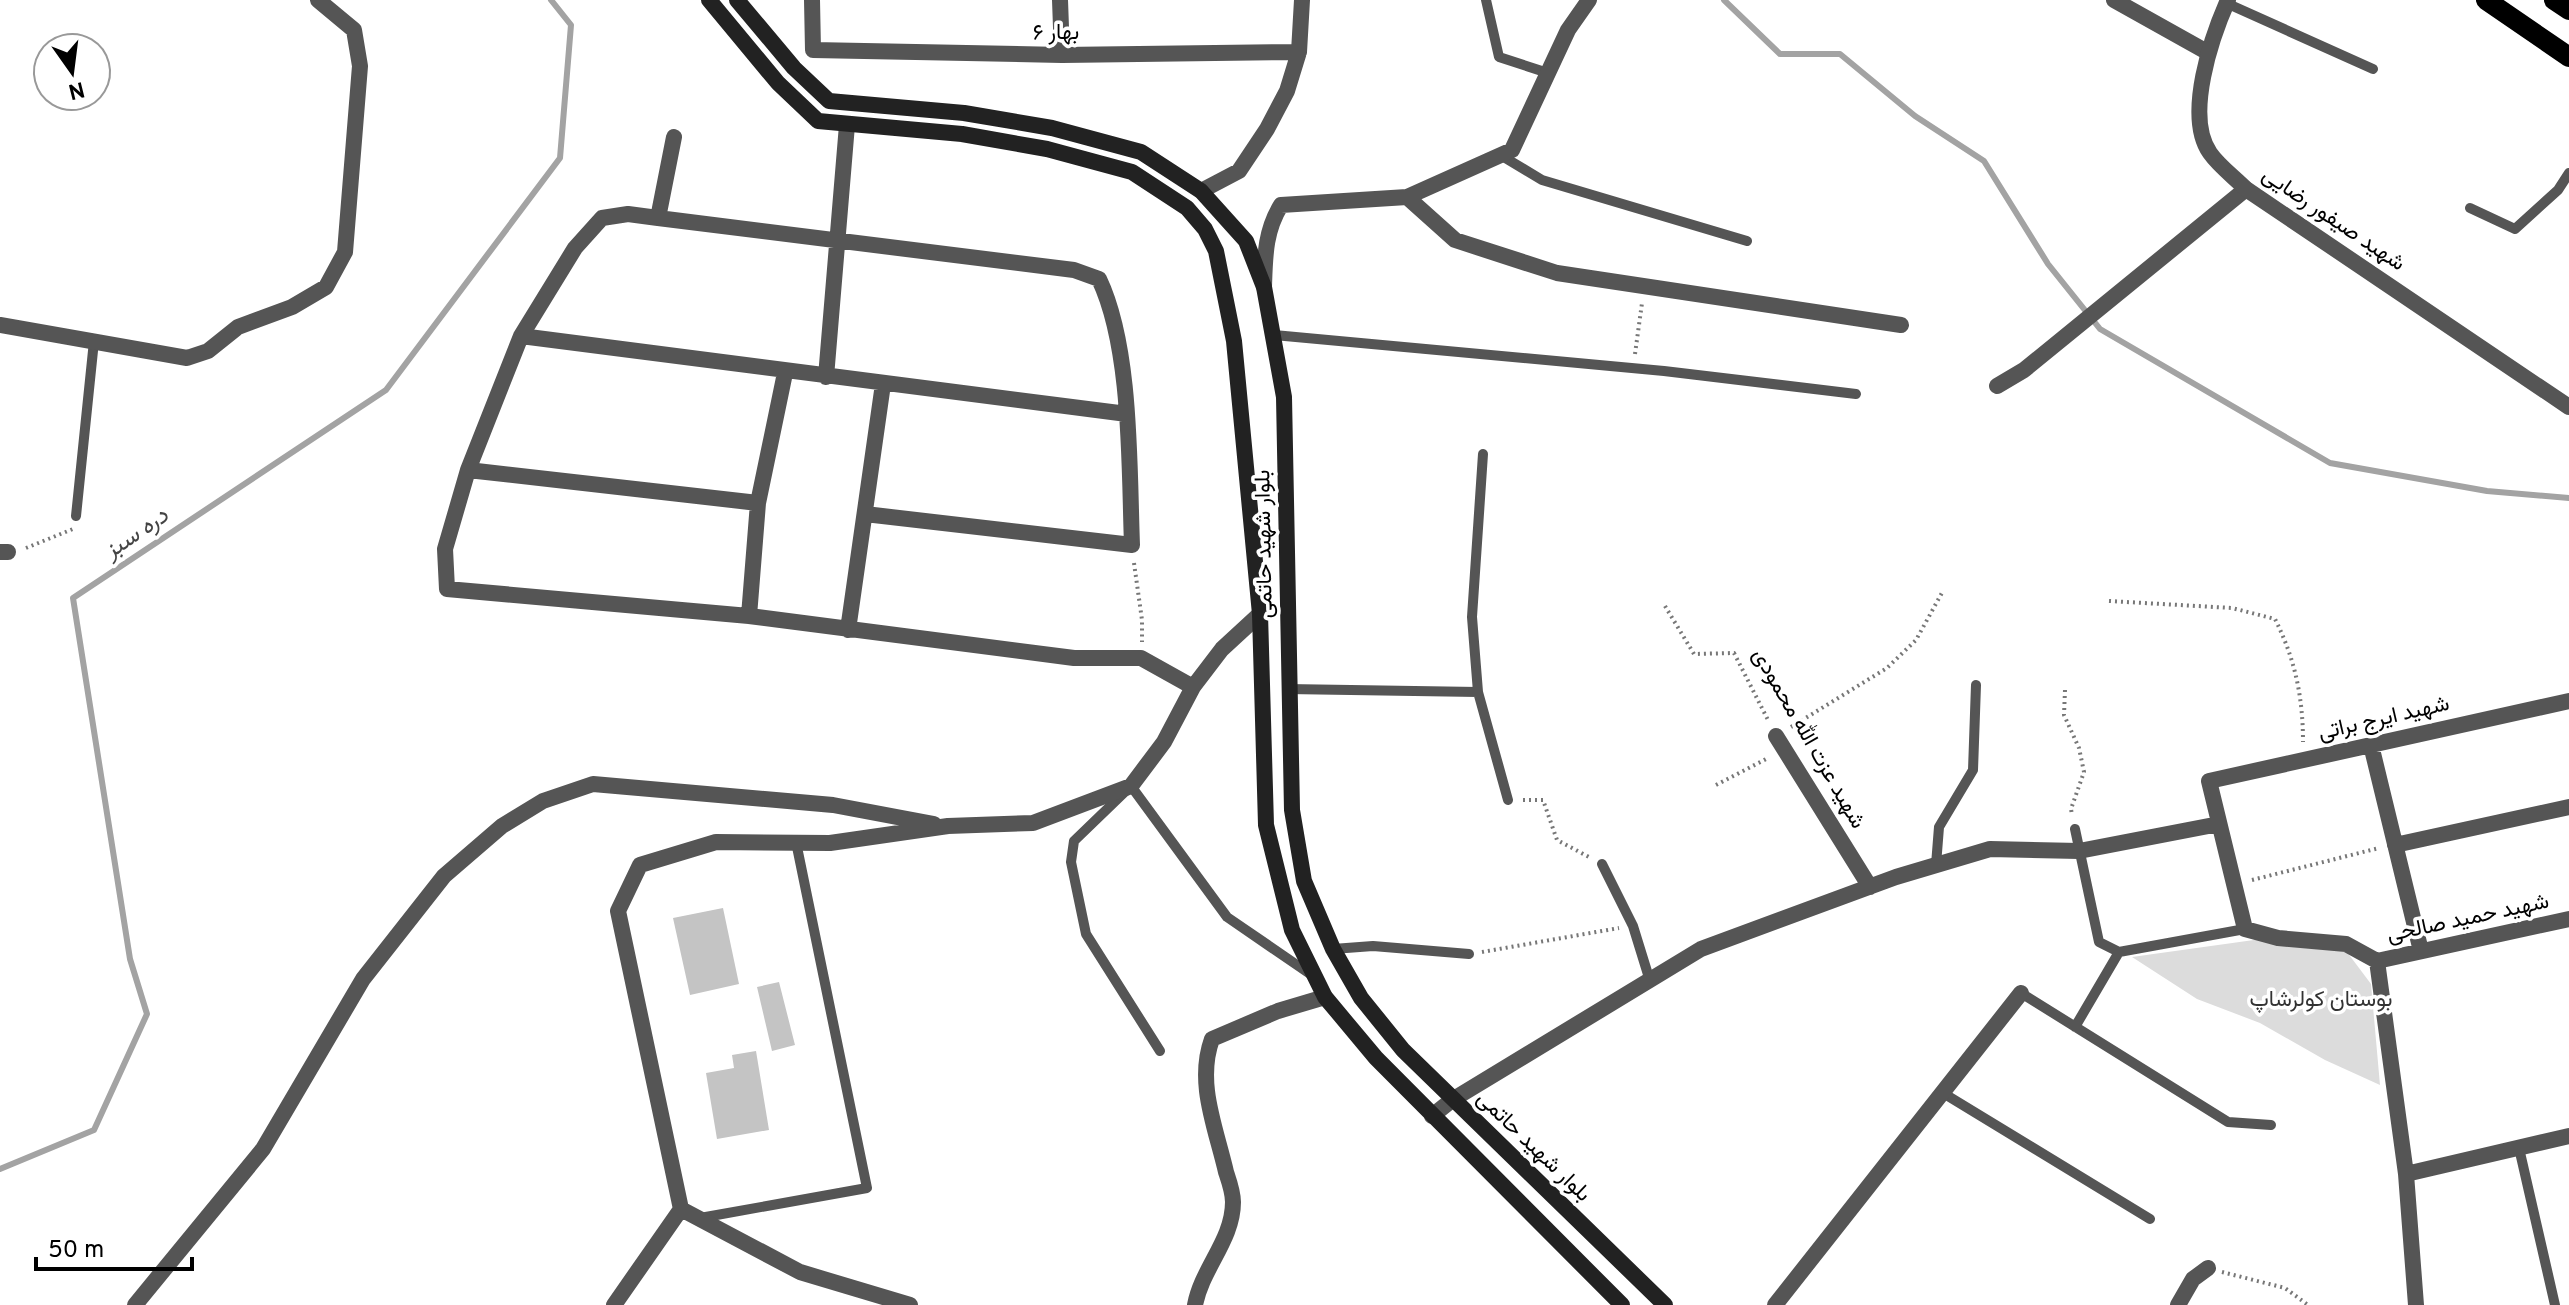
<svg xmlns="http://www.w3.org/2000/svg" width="2569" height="1305" font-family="Overpass,Vazirmatn,sans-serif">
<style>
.green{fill:#dcdcdc}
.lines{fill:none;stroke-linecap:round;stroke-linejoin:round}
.stream{stroke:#a3a3a3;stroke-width:6}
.building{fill:#c4c4c4}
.path{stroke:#777;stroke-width:4;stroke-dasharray:2 4;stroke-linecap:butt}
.service{stroke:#555;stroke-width:10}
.minor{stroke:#555;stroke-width:16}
.tertiary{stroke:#555;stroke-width:16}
.secondary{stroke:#222;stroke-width:16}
.primary{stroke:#000;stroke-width:20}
.labels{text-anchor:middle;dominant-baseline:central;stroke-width:7;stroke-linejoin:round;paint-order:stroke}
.street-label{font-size:22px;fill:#000;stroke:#fff}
.park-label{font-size:22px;fill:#333;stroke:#fff}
.water-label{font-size:24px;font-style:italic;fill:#444;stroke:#fff}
</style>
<rect width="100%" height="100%" fill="#fff"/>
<path class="green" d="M2261,939L2347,952L2371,984L2380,1085L2325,1060L2260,1023L2197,999L2132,957Z"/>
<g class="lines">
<path class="stream" d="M1724,0L1780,54H1840L1915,116L1984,161L2048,264L2100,329L2330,463L2487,491L2569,498
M0,1169L94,1130L147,1014L130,959L73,598L386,390L560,158L571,25L551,0"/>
</g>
<path class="building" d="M723,908L739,984L690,995L673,918Z
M779,982L795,1045L772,1051L757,987Z
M756,1051L769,1130L717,1139L706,1073L734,1068L732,1055Z"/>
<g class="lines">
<path class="path" d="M1635,354L1642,303
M26,548L73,529
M1134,563L1142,620V642
M2109,601L2232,608L2275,619C2295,659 2303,697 2303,742
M1665,606L1694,654L1734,653L1769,722
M2065,690L2064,715L2079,748L2084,772L2071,809L2072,815
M1791,727L1887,668L1916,640L1943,591
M1716,785L1768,758
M1523,800H1543L1557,840L1589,857
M2252,880L2379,848
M1482,952L1619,928
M2222,1272L2285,1288L2308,1305"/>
<path class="service" d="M1486,0L1499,57L1548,73
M2226,3L2373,69
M1502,156L1542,180L1747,241
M2470,208L2515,229L2558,190L2569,173
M1274,335L1664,371L1856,394
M1483,454L1472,617L1478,692L1508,800
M76,516L94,341
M1287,689L1478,692
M2075,829L2099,942L2119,952L2245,929
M1602,864L1633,926L1650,981
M1936,865L1939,827L1973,770L1976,685
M1333,949L1373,946L1469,954
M2021,993L2228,1122L2271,1125
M2075,1027L2119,952
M1160,1051L1086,934L1071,862L1074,841L1131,786L1227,917L1313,976
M1943,1093L2150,1219
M2519,1148L2555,1305
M700,1218L867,1188L796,842"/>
<path class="minor" d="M812,0L813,50
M1060,0L1062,55
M2114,0L2207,52
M813,50L1062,55L1299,52
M674,137L658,218L628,214L602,218L575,248L521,336L468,470L445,549L447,589L749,616L1074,658H1141L1193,687
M1201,191L1239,171L1267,129L1287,91L1299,52L1302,0
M1407,197L1455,240L1557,273L1901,325
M658,218L1074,270L1099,279C1132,348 1129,468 1132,545L865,514
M1264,287C1265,256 1265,231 1281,205L1407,197L1512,150L1568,30L1589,0
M0,325L187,358L208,351L238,327L292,307L326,287L345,252L360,66L354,30L318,0
M521,336L1127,414
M826,377L847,125
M1997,386L2024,370L2246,189
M468,470L758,503
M0,552H8
M749,616L758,503L785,373
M848,630L883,384
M1776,736L1870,887
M2371,745L2421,951
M2395,845L2569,807
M2377,961L2346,944L2278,938L2245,929L2209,781L2569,701
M2377,961L2406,1174L2416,1305
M2377,961L2569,919
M1432,1116L1452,1100L1701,949L1896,877L1990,849L2079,851L2219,824
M2406,1174L2569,1136
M681,1209L800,1272L910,1305
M135,1305L263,1149L363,979L444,876L502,826L543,801L593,784L833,805L934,824
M614,1305L681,1209L618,911L640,865L716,842L830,843L948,826L1033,823L1131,786L1164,742L1193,687L1222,649L1260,614
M1195,1305C1202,1268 1233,1240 1233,1202C1233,1192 1229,1181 1226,1172C1216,1128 1196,1083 1212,1039L1278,1011L1325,997
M1775,1305L2021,993
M2178,1305L2193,1279L2208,1268"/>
<path class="tertiary" d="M2228,0C2212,36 2184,116 2210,153C2219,166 2234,177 2246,189L2569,407"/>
<path class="secondary" d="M709,0L778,83L818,121L962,134L1047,149L1132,172L1187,208L1205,229L1216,251L1234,341L1260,614L1266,825L1292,930L1325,997L1376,1058L1622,1305
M737,0L794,68L829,101L964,113L1052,128L1141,152L1201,191L1246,241L1264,287L1284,397L1292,810L1304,881L1333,949L1361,998L1403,1050L1665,1305"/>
<path class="primary" d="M2486,0L2569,57
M2554,0L2569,10"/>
</g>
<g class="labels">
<g class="street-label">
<text x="1056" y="33">بهار ۶</text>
<text transform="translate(2333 220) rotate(34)">شهید صیفور رضایی</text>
<text transform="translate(1265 544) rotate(-91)">بلوار شهید حاتمی</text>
<text transform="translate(2384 719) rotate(-13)">شهید ایرج براتی</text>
<text transform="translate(1808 739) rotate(60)">شهید عزت الله محمودی</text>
<text transform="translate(2468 919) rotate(-12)">شهید حمید صالحی</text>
<text transform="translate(1533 1147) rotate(44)">بلوار شهید حاتمی</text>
</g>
<g class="park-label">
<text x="2321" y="1000">بوستان کولرشاپ</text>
</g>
<g class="water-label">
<text transform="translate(137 534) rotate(-34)">دره سبز</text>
</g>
</g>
<g transform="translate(72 72) rotate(166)"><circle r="38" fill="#ffffff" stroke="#999999" stroke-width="2"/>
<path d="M0-6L14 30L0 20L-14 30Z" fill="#000000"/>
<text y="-12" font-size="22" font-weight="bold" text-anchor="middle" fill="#000000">N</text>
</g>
<path d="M36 1257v12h156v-12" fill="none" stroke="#000000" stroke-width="4"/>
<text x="48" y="1257" font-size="24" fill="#000000" stroke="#ffffff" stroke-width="6" paint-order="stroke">50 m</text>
</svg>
